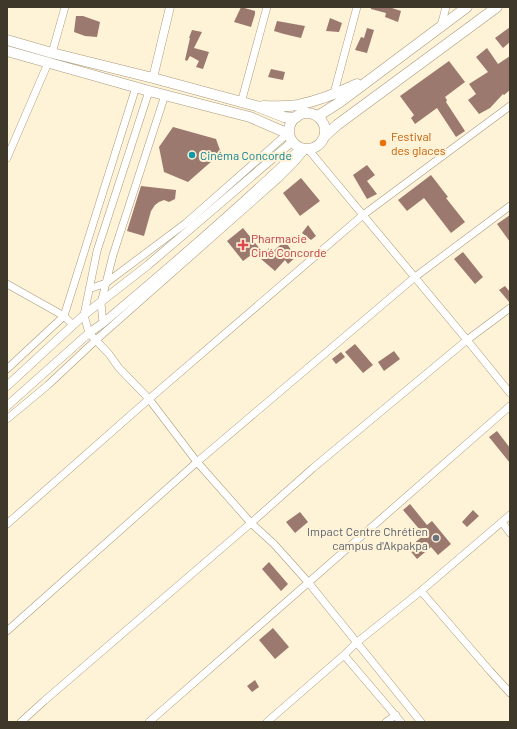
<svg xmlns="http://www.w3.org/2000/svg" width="517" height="729" font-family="Barlow,sans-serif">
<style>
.building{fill:#9c796e}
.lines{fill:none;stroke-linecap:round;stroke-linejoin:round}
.minor-casing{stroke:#a99a7b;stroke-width:8}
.tertiary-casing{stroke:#a99a7b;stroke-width:9}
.primary-casing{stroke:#a99a7b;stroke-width:11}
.minor{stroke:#fff;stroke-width:7}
.tertiary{stroke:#fff;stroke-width:8}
.primary{stroke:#fff;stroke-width:10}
.food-dot{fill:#e8710a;stroke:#fef2d7;stroke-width:1.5}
.culture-dot{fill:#0f9aa8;stroke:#fef2d7;stroke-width:1.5}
.health-dot{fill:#e0444e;stroke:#fef2d7;stroke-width:1.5}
.worship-dot{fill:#6b7280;stroke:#fef2d7;stroke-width:1.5}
.labels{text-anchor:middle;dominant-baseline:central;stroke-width:4;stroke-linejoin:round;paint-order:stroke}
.food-label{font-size:12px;fill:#c56008;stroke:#fef2d7;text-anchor:start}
.culture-label{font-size:12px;fill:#0d838f;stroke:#fef2d7;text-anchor:start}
.health-label{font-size:12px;fill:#be3a42;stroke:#fef2d7;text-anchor:start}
.worship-label{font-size:12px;fill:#5b616d;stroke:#fef2d7;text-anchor:end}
</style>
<rect width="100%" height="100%" fill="#fef2d7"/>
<path class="building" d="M241,7L255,11V14L251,27L234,22Z
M371,7H389L401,11L398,22L385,17L386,13L371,9Z
M76,16H83L100,22L97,37L85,36L74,32Z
M330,18L342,23L339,32L326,31Z
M277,21L305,26L301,38L284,34L274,31Z
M510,27V42L503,48L495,38Z
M367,28L374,30L367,53L355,50L361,37L364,38Z
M192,30L202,32L194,48L209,52L203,69L196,67L199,61L190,56L187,61L185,60L190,38H189Z
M487,48L498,64L510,56V90L504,95L503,94L490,108L479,114L468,100L476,94L469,84L488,72L476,57Z
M449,61L465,82L445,97L447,100L446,102L465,131L456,137L437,108L415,124L411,118L414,115L400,96Z
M271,69L285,72L283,80L268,77Z
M173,127L216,139L221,153L188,182L164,172L159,147Z
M367,165L375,175L367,181L377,194L367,199L353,175Z
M431,175L448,197L446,198L465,222L451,233L424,198L407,211L398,200Z
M301,178L320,201L300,216L283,193Z
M141,186L176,190L175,199L169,202L164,200L159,202L155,205L151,211L144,236L127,231Z
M510,215V242L497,224Z
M308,225L316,236L311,240L302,233Z
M243,228L264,254L269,248L272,252L285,241L296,257L288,264L285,260L275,271L254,253L243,261L227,241Z
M463,252L483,277L475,284L454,259Z
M505,286L510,292V303L499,290Z
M355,344L373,365L363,373L345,352Z
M394,351L400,359L384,371L378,362Z
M341,352L345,357L336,364L332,359Z
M497,431L510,448V463L489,437Z
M410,504L427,525L432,521L451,544L438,555L431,547L417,559L408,548L423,536L419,531L420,530L403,510Z
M473,510L479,516L467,527L462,522Z
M300,512L308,522L295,533L286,522Z
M269,562L288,584L281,591L262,569Z
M273,628L289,647L275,659L259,640Z
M255,680L259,687L252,692L247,686Z"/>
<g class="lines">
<defs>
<path id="minor" d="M441,26L446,7
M52,53L65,7
M149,91L97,251L84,315L89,333L109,354L119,368L149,399L197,462L251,523L274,544L308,582L421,722
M334,93L357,7
M241,103L267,7
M308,149L467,340L510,393
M7,158L48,63
M7,284L64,316L73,325
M89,289L106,283L186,223L287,134
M103,323L101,303L113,255L165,95
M7,369L64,316L136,87
M7,419L48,385L96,340L278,179L294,163L306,149
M502,522L510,533
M7,524L149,399L363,215L510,106
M421,591L490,671L510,693
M7,631L197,462L415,277L510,206
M344,655L401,722
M21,722L44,701L251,523L313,468L467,340L510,308
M149,722L510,406
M267,722L344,655L356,643L421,591L510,515
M386,722L396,715"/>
<path id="tertiary" d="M153,78L170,7
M7,386L84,315L148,265L293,141
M7,406L89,333L103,323C171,266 237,209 301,148"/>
<path id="primary" d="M7,40L52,53L153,78L256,106L284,117L294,118L297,117
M7,51L149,91L242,115L250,117L282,131L287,134L291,139
M263,106C275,106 286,107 298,105C317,101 340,92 357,84
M289 131a18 18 0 1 1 36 0a18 18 0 1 1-36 0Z
M318,116L340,102L467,7
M325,136L337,125L497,7"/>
</defs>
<use href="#minor" class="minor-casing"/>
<use href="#tertiary" class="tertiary-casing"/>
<use href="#primary" class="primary-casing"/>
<use href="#minor" class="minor"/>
<use href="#tertiary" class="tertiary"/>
<use href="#primary" class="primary"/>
</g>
<circle class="food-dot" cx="383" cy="143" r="4"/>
<circle class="culture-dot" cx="192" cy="155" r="4"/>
<path class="health-dot" d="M241 239h4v4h4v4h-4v4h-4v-4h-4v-4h4z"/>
<circle class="worship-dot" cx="436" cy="538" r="4"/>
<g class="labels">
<g class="food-label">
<text x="391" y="136">Festival<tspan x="391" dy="14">des glaces</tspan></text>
</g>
<g class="culture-label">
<text x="200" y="155">Cinéma Concorde</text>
</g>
<g class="health-label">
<text x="251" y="238">Pharmacie<tspan x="251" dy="14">Ciné Concorde</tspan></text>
</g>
<g class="worship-label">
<text x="428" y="531">Impact Centre Chrétien<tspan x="428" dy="14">campus d'Akpakpa</tspan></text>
</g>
</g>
<rect width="517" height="729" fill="none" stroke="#3e382b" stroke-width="16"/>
</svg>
